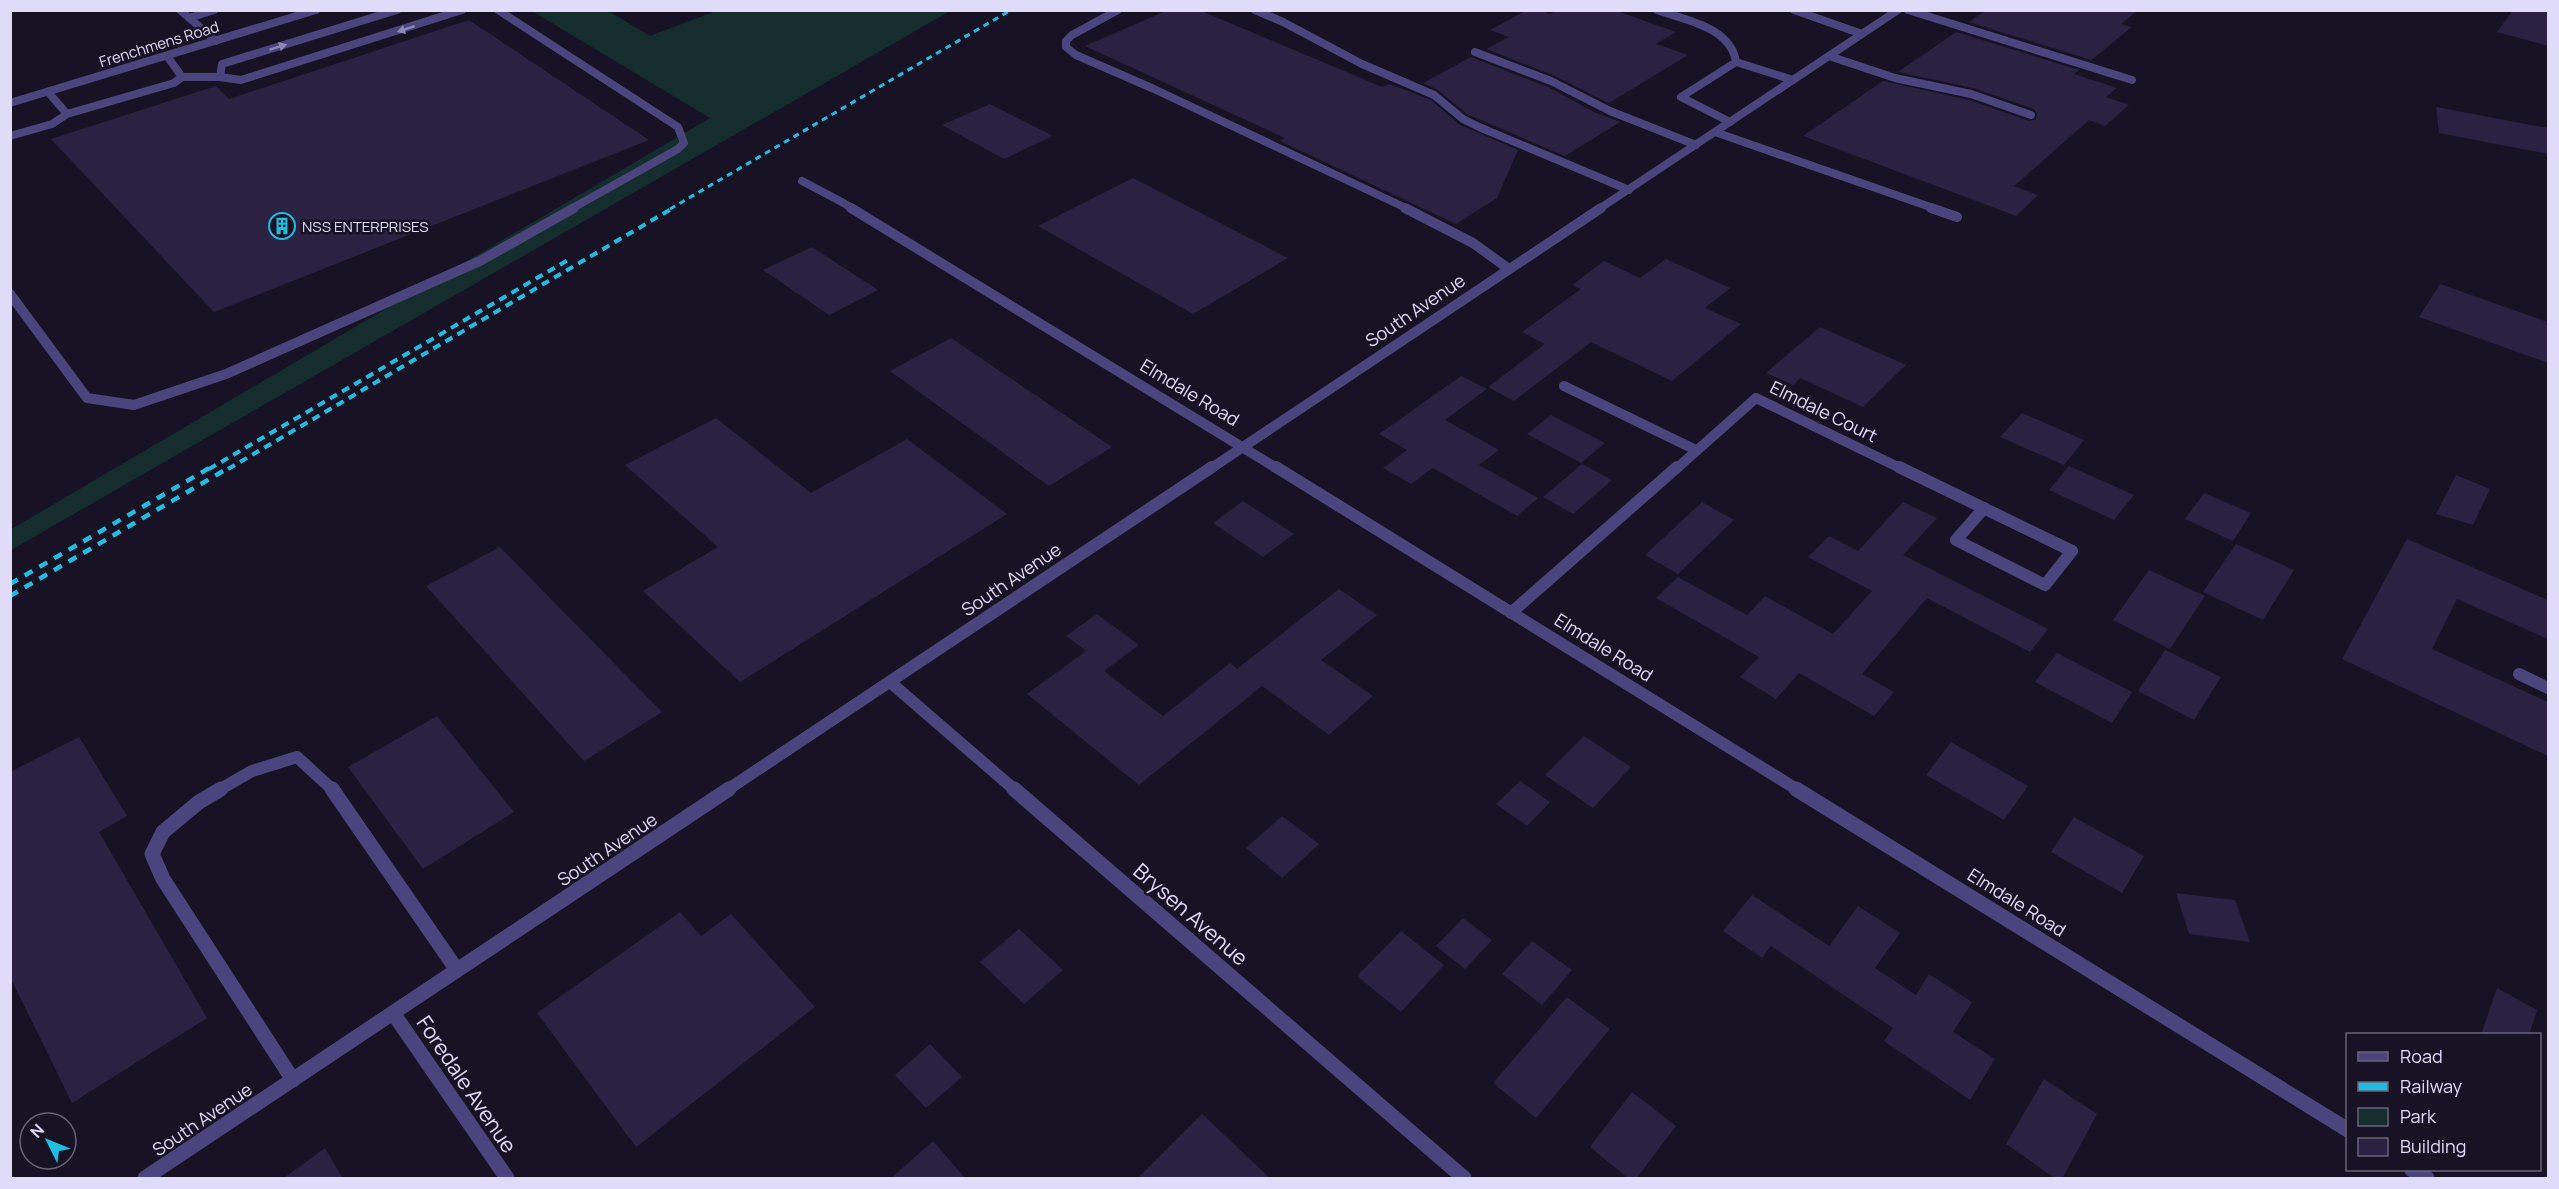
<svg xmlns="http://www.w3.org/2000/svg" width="2559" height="1189" font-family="Manrope,sans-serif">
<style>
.green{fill:#162d2e}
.building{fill:#2b2143}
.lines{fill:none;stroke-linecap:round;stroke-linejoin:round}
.service-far3{stroke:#4b447d;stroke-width:8}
.service-far2{stroke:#4b447d;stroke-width:10}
.service-far1{stroke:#4b447d;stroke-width:12}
.service{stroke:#4b447d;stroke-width:15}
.minor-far3{stroke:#4b447d;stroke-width:8}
.minor-far2{stroke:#4b447d;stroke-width:10}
.minor-far1{stroke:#4b447d;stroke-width:12}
.minor{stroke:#4b447d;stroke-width:15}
.rail-far2{stroke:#21bde0;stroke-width:3;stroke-dasharray:6 5;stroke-linecap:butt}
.rail-far1{stroke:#21bde0;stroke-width:4;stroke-dasharray:8 6;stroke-linecap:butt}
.rail{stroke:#21bde0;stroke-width:4.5;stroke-dasharray:9 8;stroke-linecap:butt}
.oneway{fill:#8e88b5}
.labels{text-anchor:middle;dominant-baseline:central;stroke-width:5;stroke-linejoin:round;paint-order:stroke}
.far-street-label{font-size:15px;fill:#e1dbfa;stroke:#171325}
.far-poi-label{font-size:15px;fill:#e1dbfa;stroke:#171325;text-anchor:start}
.street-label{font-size:18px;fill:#e1dbfa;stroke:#171325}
.near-street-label{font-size:21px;fill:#e1dbfa;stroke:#171325}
</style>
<rect width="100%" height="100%" fill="#171325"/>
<path class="green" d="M532,11H608L650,36L716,11H950L11,550L10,530L710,118Z"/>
<path class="building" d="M1168,10H1199L1382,87L1389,84L1408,91L1431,100L1460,125L1518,150L1497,198L1456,224L1280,141L1285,138L1085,46Z
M1527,10H1540L1550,14L1557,10H1614L1676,32L1656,44L1688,55L1609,103L1553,75L1486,49L1509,37L1490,30Z
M1986,10H2138L2121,24L2132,27L2091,60L1969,22Z
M2513,10H2548V46L2497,32Z
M469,20L649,140L214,312L51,139L216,86L229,99Z
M1956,32L2079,70L2074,74L2117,88L2106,97L2129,105L2105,126L2089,120L2014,186L2038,195L2016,216L1803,136L1883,81L1969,100L2029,121L2036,119L2037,114L2034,109L1973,88L1898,72Z
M1471,57L1548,87L1594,112L1620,122L1565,156L1467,114L1438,90L1423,83Z
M990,104L1053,136L1004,159L942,125Z
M2436,107L2548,128V154L2439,133Z
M1133,178L1288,258L1193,314L1038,226Z
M812,247L878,290L829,315L763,270Z
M1666,259L1730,288L1705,308L1741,324L1672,381L1591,342L1514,401L1488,387L1545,344L1522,332L1581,289L1572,285L1604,261L1640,278Z
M2440,284L2548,322V363L2419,317Z
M1820,327L1906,365L1863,407L1800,378L1793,385L1766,373Z
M951,338L1112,447L1049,486L890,371Z
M1461,376L1487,389L1445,420L1499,450L1479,465L1538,498L1517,516L1433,468L1411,484L1383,468L1407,450L1379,434Z
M2022,413L2084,440L2064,465L2000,437Z
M1551,415L1605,443L1581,463L1527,434Z
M716,418L811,493L907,439L1007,514L740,682L643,591L718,547L625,465Z
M1582,464L1612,480L1573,514L1543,497Z
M2069,466L2134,495L2114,520L2049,490Z
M2456,475L2490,489L2473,525L2436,514Z
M2204,493L2251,513L2233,541L2185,519Z
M1243,501L1294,534L1263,557L1213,523Z
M1702,502L1734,520L1678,574L1645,555Z
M1903,502L1937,518L1903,555L2048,629L2030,652L1927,598L1862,674L1894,692L1874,716L1799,673L1776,699L1740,677L1759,657L1656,598L1678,577L1747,615L1765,596L1833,634L1872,591L1808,557L1829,536L1858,551Z
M2407,539L2548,600V639L2457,599L2432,649L2548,702V756L2342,659Z
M2236,544L2294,570L2263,620L2203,592Z
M500,547L662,712L584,761L426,586Z
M2149,570L2205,596L2170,649L2113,620Z
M1339,589L1377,615L1321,660L1373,696L1329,735L1262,686L1139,785L1027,694L1086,651L1066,636L1097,614L1139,645L1104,671L1163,716L1230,663L1237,669Z
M2165,650L2221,677L2194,720L2138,691Z
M2057,653L2132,692L2112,723L2035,682Z
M437,716L514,812L423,869L348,767Z
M1584,736L1631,767L1593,808L1545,775Z
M79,737L127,816L99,832L207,1018L72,1103L10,977V772Z
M1951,742L2028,786L2004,820L1926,775Z
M1520,781L1550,802L1527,826L1496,804Z
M1282,816L1319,844L1282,878L1246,848Z
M2074,817L2144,856L2122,893L2051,852Z
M2176,893L2235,900L2250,942L2189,934Z
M1752,895L1829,946L1858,906L1900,933L1875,968L1916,995L1929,974L1972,1002L1953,1032L1995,1059L1970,1100L1884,1041L1893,1028L1771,946L1762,958L1723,931Z
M680,912L701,936L731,914L815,1007L636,1147L537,1013Z
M1463,918L1492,940L1465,969L1436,946Z
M1019,929L1063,970L1024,1004L980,962Z
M1401,931L1444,965L1401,1012L1357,976Z
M1532,941L1572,970L1542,1005L1502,974Z
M2497,988L2537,1010L2529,1035H2481Z
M1567,997L1610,1029L1536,1118L1493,1083Z
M930,1044L962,1077L926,1108L895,1075Z
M2044,1079L2097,1114L2062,1179H2056L2006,1144Z
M1632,1092L1676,1126L1636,1179H1629L1590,1147Z
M1202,1114L1271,1179H1137Z
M933,1141L966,1179H890Z
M325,1148L343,1179H282Z"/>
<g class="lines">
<path class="service-far3" d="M180,10L216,41
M397,10L222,64L220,77L241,80L462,10
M498,10L678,127L684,143L678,149L571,209
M1118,10L1072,35L1066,41V47L1076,55L1154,89L1408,209
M1255,10L1283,22L1362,64L1434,95L1463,119L1479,127L1629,190
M1657,10C1685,20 1731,27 1736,62
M1794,10L1862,34
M1908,10L2132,80
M189,18L214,10
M1475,52L1551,81L1610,111L1696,145
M1829,56L1895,78L1971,94L2031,115
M182,77H220
M67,114L174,83L182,77L167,56
M1730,122L1681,97L1736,62L1793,80
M1715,132L1936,209
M10,136L52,124L67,114L48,92
M802,181L838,200"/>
<path class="service-far2" d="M1405,208L1473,243L1509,269
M1931,208L1957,217
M10,294L87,398L134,405L226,374L480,261L574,208
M1564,386L1696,450"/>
<path class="service-far1" d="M1984,508L1956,540L2045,585L2072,551
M2519,674L2548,688
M219,790L252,771L297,757L333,790"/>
<path class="service" d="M221,789L199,802L163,832L152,854L163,879L293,1080
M332,789L457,970"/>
<path class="minor-far3" d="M10,103L316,10
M838,200L854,209
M1599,209L1898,10"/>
<path class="minor-far2" d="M851,208L1278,469
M1210,469L1601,208
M1676,469L1756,398L1902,469"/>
<path class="minor-far1" d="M1276,467L1798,790
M1899,467L2072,551
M1511,613L1677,467
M890,682L1015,790
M727,790L1212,467"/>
<path class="minor" d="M1014,789L1464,1178
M1796,789L2348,1130
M393,1013L507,1178
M2412,1170L2427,1178
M145,1178L729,789"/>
<path class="rail-far2" d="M670,209L1011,10"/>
<path class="rail-far1" d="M209,469L568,260
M228,469L673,208"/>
<path class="rail" d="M10,584L211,467
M10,596L230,467"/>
</g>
<defs><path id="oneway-solid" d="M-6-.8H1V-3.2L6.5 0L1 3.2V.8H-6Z" transform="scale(1.5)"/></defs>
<g class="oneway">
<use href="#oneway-solid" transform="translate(406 29) rotate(162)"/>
<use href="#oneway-solid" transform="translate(278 47) rotate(-17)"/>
</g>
<defs>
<symbol id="building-ring" viewBox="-11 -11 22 22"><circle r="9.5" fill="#171325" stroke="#21bde0" stroke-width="1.5"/><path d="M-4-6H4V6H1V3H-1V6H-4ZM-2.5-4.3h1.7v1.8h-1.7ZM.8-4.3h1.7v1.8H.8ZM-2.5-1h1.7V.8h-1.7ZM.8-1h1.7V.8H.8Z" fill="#21bde0"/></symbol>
</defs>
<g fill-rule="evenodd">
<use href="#building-ring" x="267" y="211" width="30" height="30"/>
</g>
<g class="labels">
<g class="far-street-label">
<text transform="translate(159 44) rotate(-17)">Frenchmens Road</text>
</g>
<g class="far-poi-label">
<text x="302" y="226">NSS ENTERPRISES</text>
</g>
<g class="street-label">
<text transform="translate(1415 310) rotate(-34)">South Avenue</text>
<text transform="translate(1190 392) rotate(31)">Elmdale Road</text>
<text transform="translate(1824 411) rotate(26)">Elmdale Court</text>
<text transform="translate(1011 579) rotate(-34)">South Avenue</text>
<text transform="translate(1604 647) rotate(32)">Elmdale Road</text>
<text transform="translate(607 849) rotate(-34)">South Avenue</text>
<text transform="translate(2017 902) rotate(32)">Elmdale Road</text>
<text transform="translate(202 1119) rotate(-34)">South Avenue</text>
</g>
<g class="near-street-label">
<text transform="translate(1191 914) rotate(41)">Brysen Avenue</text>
<text transform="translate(467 1084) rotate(56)">Foredale Avenue</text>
</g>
</g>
<rect width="2559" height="1189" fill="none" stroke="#e1dbfa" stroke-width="24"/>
<rect x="2346" y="1033" width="195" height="138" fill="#171325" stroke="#68637a" stroke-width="1.5"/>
<rect x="2358" y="1052" width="30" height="9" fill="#4b447d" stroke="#68637a" stroke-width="1.5"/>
<text x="2400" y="1063" font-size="18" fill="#e1dbfa">Road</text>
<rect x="2358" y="1082" width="30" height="9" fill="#21bde0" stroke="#68637a" stroke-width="1.5"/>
<text x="2400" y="1093" font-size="18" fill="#e1dbfa">Railway</text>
<rect x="2358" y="1108" width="30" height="18" fill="#162d2e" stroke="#68637a" stroke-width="1.5"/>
<text x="2400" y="1123" font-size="18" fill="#e1dbfa">Park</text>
<rect x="2358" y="1138" width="30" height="18" fill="#2b2143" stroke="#68637a" stroke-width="1.5"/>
<text x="2400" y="1153" font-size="18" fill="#e1dbfa">Building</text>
<g transform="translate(48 1141) rotate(313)"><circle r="28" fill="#171325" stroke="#68637a" stroke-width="1.5"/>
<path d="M0-4.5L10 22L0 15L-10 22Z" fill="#21bde0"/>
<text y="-9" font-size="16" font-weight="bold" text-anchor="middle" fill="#e1dbfa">N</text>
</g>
</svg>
